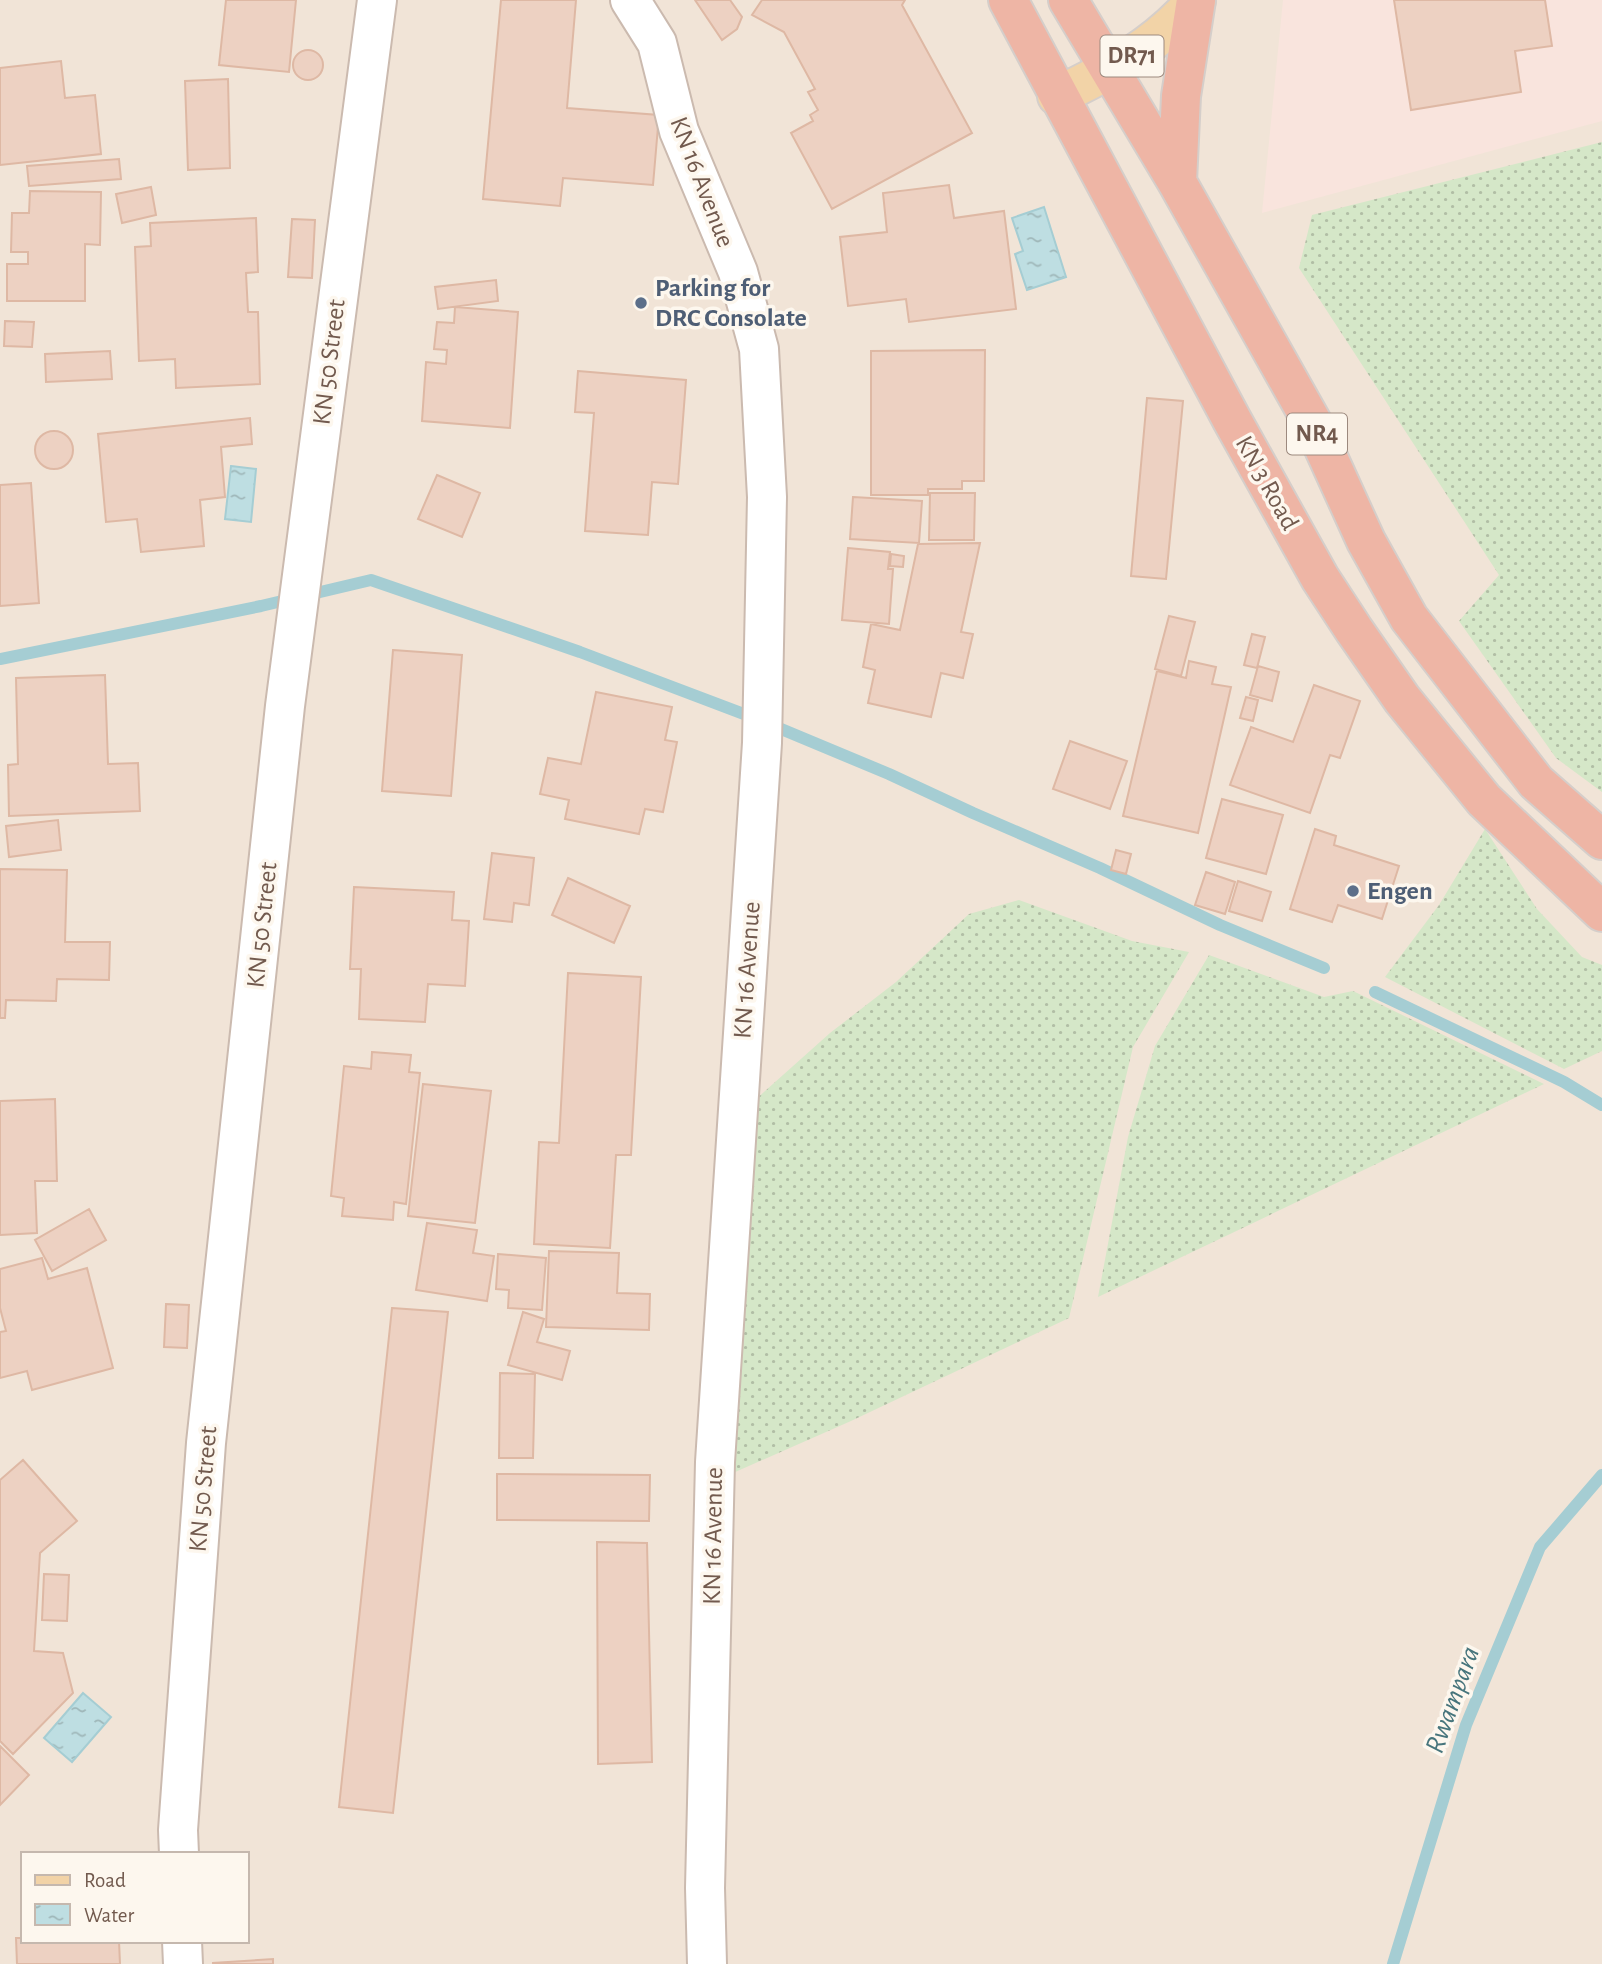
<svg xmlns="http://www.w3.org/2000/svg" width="1602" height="1964" font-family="'Alegreya Sans',sans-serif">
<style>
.residential{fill:#f1e4d7;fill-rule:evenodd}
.commercial{fill:#f9e4dd}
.grass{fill:url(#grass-dots)}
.water{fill:url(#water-ripples);stroke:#a5cdd3;stroke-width:2}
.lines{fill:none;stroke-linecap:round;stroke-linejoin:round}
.stream{stroke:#a5cdd3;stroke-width:12}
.building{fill:#edd1c2;stroke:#deb8a4;stroke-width:2}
.minor-casing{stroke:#cbbaaf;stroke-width:42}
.major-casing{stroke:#d5ceca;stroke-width:42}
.highway-casing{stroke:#d5ceca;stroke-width:42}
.minor{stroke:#fff;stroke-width:38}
.major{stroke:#f2d3a7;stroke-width:38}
.highway{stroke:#eeb5a5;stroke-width:38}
.service-dot{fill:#5c6f8a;stroke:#fdf7ee;stroke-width:2.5}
.labels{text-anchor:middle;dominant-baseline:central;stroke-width:7;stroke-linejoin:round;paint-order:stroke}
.shield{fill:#fdf7ee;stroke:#9c897e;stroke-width:2}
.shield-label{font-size:24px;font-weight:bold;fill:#725a4e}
.street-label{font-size:26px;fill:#725a4e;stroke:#fdf7ee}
.service-label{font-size:26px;font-weight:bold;fill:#4e5e75;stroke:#fdf7ee;text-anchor:start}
.water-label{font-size:28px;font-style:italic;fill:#47757c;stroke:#fdf7ee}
</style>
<defs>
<pattern id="grass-dots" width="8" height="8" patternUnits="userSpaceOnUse" patternTransform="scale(1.75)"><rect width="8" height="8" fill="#d5e7c8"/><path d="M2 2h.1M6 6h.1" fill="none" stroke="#b1bea5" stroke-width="1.8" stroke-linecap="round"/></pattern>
<pattern id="water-ripples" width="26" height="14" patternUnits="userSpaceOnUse" patternTransform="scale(1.75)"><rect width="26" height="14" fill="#bedee2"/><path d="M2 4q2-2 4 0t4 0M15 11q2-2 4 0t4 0" fill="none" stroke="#9fb7b9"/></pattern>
</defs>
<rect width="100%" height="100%" fill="#faf2e8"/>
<path class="residential" d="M0,0H1602V1964H0ZM23,1854H247V1941H23Z"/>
<path class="commercial" d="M1283,0H1602V121L1262,213Z"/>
<path class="grass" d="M1602,142V792L1556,758L1459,621L1499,575L1299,268L1312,215Z
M1485,829L1537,909L1582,957L1602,965V1051L1564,1069L1385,977L1439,905Z
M1019,900L1132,941L1189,952L1133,1047L1069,1318L851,1421L733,1473L746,1108L830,1033L896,982L969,914Z
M1209,955L1324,997L1353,991L1544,1084L1098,1297L1128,1137L1155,1046Z"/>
<path class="water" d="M1044,207L1066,277L1027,290L1015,254L1023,251L1012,218Z
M231,466L256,469L251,522L225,519Z
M83,1693L111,1717L72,1762L44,1738Z"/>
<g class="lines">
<path class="stream" d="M0,659L261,606L371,580L580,652L762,721L889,774L973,813L1100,868L1220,925L1324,968
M1375,992L1564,1082L1602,1105
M1393,1964L1466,1725L1540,1547L1602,1475"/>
</g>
<path class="building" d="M226,0H296L289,72L219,65Z
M501,0H576L567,108L659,115L653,185L563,178L560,206L483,199Z
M695,0H730L742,17L737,29L722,40Z
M762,0H905L902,5L972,133L832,209L791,133L813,121L810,115L818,110L808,92L815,89L784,32L752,15Z
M1394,0H1545L1552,46L1515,51L1521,92L1411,110Z
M293 65a15 15 0 1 1 30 0a15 15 0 1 1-30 0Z
M61,61L65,98L95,95L101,154L0,165V68Z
M228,79L230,168L188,170L185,81Z
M119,159L121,179L29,186L27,166Z
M949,185L954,218L1004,211L1016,309L909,322L906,299L848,306L840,237L887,232L883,193Z
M151,187L156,215L122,223L116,194Z
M30,191L101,192L100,245L85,244V301H7V264H28V252H11L12,213H29Z
M256,218L258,272L246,273L248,312H258L260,384L176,388L175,359L139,361L135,247L151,246L150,223Z
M292,219L315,220L312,278L288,277Z
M496,280L498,301L438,309L435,287Z
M455,307L518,312L510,428L422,421L426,362L446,364L447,350L434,349L437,322L454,323Z
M5,321L34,322L32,347L4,346Z
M985,350L984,481H962V489H928V495H871V351Z
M110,351L112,379L46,382L45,354Z
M578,371L686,380L678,484L652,482L648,535L585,531L594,413L575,412Z
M1147,398L1183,401L1166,579L1131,576Z
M250,418L252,444L221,447L225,497L200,500L204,546L141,552L137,519L106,522L98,434Z
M35 450a19 19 0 1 1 38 0a19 19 0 1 1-38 0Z
M437,475L480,493L462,537L418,519Z
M31,483L39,603L0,606V485Z
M930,493H975L974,540H929Z
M853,497L922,501L919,543L850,539Z
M980,543L961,632L973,634L963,678L941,673L931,717L868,703L875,670L863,667L871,624L900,630L918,544Z
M848,548L890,552L888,569H893L889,624L842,620Z
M891,554L904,556L903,567L890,566Z
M1169,616L1195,622L1181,676L1155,669Z
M1252,634L1265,637L1257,668L1244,665Z
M393,650L462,655L451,796L382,791Z
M1189,661L1216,667L1212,684L1231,687L1198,833L1123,816L1157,671L1186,678Z
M1258,666L1279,672L1272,701L1250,695Z
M105,675L108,764L138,763L140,811L9,816L8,765L18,764L16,678Z
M1314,685L1360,701L1340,758L1330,755L1310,813L1230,785L1251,727L1293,742Z
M596,692L672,707L665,740L677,742L663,812L645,809L639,834L565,819L569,800L540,794L548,758L581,764Z
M1246,697L1258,700L1253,721L1240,718Z
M1070,741L1127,761L1110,809L1053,789Z
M1222,799L1283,815L1266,874L1206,858Z
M58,820L61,850L9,857L6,826Z
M1315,829L1336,836L1334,845L1399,866L1382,919L1338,905L1332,922L1290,909Z
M1116,850L1131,854L1126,874L1111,870Z
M492,853L534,858L529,905L514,903L512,922L484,919Z
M0,869L67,870L65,942H110L109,980L57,979L56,1001L6,1000L5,1018H0Z
M1206,872L1235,882L1225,914L1195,905Z
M568,878L630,906L614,943L552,915Z
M1238,881L1271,892L1262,921L1229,911Z
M354,887L454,892L452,920L469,921L465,986L428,984L425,1022L359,1019L361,969H350Z
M568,973L641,977L631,1155H616L610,1248L534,1244L539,1142L559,1143Z
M372,1052L411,1055L409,1072L420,1073L406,1204L394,1202L393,1220L342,1216L344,1198L331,1196L344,1066L371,1069Z
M423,1084L491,1091L475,1223L408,1216Z
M55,1099L57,1181H35L37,1233L0,1235V1101Z
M89,1209L106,1240L52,1271L35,1240Z
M427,1223L477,1230L473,1253L494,1256L487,1301L416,1290Z
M549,1251L619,1253L617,1293L650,1294L649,1330L546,1327Z
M498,1254L546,1258L542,1310L508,1308L509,1290L496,1289Z
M42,1258L48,1279L87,1268L113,1368L32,1390L27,1371L0,1378V1332L6,1331L0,1308V1269Z
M166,1304L189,1305L187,1348L164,1347Z
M392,1308L448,1312L393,1813L339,1807Z
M523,1312L544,1319L537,1342L570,1351L562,1380L508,1365Z
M500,1373L535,1374L533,1458H499Z
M23,1460L77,1521L40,1553L34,1651L63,1653L73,1693L13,1754L0,1741V1480Z
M497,1474L650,1475L649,1521L497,1520Z
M597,1542L647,1543L652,1762L598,1764Z
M44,1574L69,1575L67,1621L42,1620Z
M0,1746L29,1775L0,1805Z
M16,1938H23V1941H119L120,1964H17Z
M273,1959V1964H213V1963Z"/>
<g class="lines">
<defs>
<path id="minor" d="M630,0L657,43L679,131L738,272L759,349L767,497L762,743L715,1462L705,1888L707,1964
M179,1854L178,1830L206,1443L285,706L377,0
M182,1941L183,1964"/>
<path id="major" d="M1057,96C1110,71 1158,45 1196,0"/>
<path id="highway" d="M1008,0L1232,420L1320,578L1354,630L1402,699L1484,800L1602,912
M1068,0L1177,182L1312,422L1366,541L1409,618L1536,782L1602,840
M1177,182L1181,96L1196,0"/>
</defs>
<use href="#minor" class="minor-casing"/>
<use href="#major" class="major-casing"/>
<use href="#highway" class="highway-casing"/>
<use href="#minor" class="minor"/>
<use href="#major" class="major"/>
<use href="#highway" class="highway"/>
</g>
<g class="service-dot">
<circle cx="641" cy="303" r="7"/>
<circle cx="1353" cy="891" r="7"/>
</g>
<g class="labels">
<g class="shield">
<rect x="1100.5" y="35.5" width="63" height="41" rx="5"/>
<rect x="1287" y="413.5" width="60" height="41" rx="5"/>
</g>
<g class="shield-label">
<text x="1132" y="56">DR71</text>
<text x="1317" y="434">NR4</text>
</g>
<g class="street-label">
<text transform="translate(702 182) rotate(69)">KN 16 Avenue</text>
<text transform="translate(329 362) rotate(-83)">KN 50 Street</text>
<text transform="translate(1267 483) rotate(61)">KN 3 Road</text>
<text transform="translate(262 925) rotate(-84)">KN 50 Street</text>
<text transform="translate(747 970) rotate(-86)">KN 16 Avenue</text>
<text transform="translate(203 1489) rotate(-85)">KN 50 Street</text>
<text transform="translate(713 1536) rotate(-89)">KN 16 Avenue</text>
</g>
<g class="service-label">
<text x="655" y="288">Parking for<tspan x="655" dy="30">DRC Consolate</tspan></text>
<text x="1367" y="891">Engen</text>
</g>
<g class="water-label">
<text transform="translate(1453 1700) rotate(-70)">Rwampara</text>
</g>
</g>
<rect x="21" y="1852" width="228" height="91" fill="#fdf7ee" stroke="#c5b8ae" stroke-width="2"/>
<rect x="35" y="1875" width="35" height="10" fill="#f2d3a7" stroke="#c5b8ae" stroke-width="2"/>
<text x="84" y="1887" font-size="21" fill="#725a4e">Road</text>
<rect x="35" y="1904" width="35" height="21" fill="url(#water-ripples)" stroke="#c5b8ae" stroke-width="2"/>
<text x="84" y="1922" font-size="21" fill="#725a4e">Water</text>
</svg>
